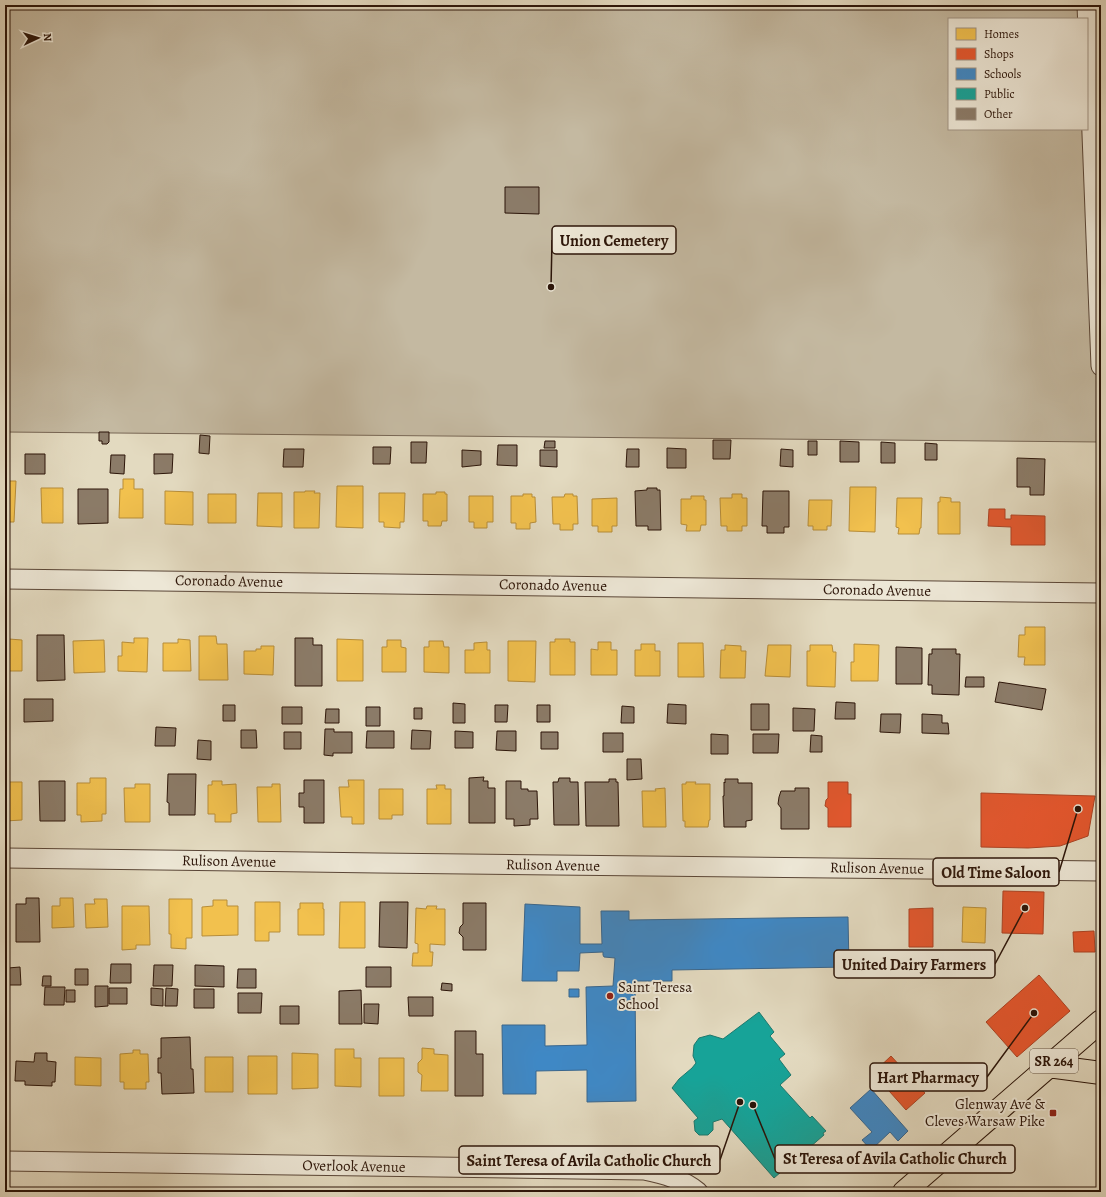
<svg xmlns="http://www.w3.org/2000/svg" width="1106" height="1197" font-family="Alegreya,serif">
<style>
.green{fill:#c4b9a1;stroke:#786755;fill-rule:evenodd}
.homes{fill:#f2c14e;stroke:#b78d39}
.shops{fill:#e4572e;stroke:#ad4323}
.schools{fill:#3f88c5;stroke:#39668d}
.public{fill:#17a398;stroke:#1d786d}
.building{fill:#8b7b68;stroke:#2c1509}
.lines{fill:none;stroke-linecap:round;stroke-linejoin:round}
.minor-casing{stroke:#5a4637;stroke-width:21}
.major-casing{stroke:#2c1509;stroke-width:24}
.minor{stroke:#ede7d6;stroke-width:19}
.major{stroke:#e3dac0;stroke-width:22}
.poi-dot{fill:#8f2418;stroke:#ede7d6;stroke-width:1.5}
.labels{text-anchor:middle;dominant-baseline:central;stroke-width:4;stroke-linejoin:round;paint-order:stroke}
.shield{fill:#ede7d6;stroke:#665446;stroke-width:1}
.shield-label{font-size:14px;font-weight:bold;fill:#2c1509}
.street-label{font-size:15px;fill:#2c1509;stroke:#ede7d6}
.poi-label{font-size:15px;fill:#2c1509;stroke:#ede7d6;text-anchor:start}
.leader{fill:none;stroke:#2c1509;stroke-width:1.5}
.callout-dot{fill:#2c1509;stroke:#ede7d6;stroke-width:1.5}
.callout{fill:#ede7d6;stroke:#2c1509;stroke-width:1.5}
.callout-label{font-size:16px;text-anchor:middle;font-weight:bold;fill:#2c1509}
</style>
<rect width="100%" height="100%" fill="#e3dac0"/>
<filter id="stains"><feTurbulence type="fractalNoise" baseFrequency=".005" numOctaves="4"/><feColorMatrix values="0 0 0 0 .2 0 0 0 0 .09 0 0 0 0 .02 0 0 0 .5 -.17"/></filter>
<radialGradient id="worn" r=".72"><stop offset=".6" stop-color="#630" stop-opacity="0"/><stop offset="1" stop-color="#630" stop-opacity=".3"/></radialGradient>
<path class="green" d="M5,5H1087L1101,366V442L5,432ZM949,19H1087V129H949Z"/>
<path class="homes" d="M5,476H8V481H16L14,522H5Z
M123,479H134V489H143V518H119L120,489H123Z
M337,486H363V528L336,527Z
M850,487H876L875,532L849,531Z
M41,488H63V523H42Z
M165,491L193,492V525L165,524Z
M305,491H315L314,493H320L319,528H294V492H305Z
M436,492H445V494H447V521H442L441,526H428V521H423V494H436Z
M258,493H282V527L257,526Z
M379,493H405L404,522H400V528L384,527V522H379Z
M208,494H236V523H208Z
M523,494H532V497H535L536,522L530,523V529H516V523H511V496H523Z
M565,494H573V496H577L578,524H573V530H560V524H553L552,497H564Z
M732,494H742V498H747V526H742V531H727V526H721L720,498H732Z
M469,496H493V522H487V528H474V522H469Z
M691,496H704V500H706V525H701L700,531H686L687,525L681,524V499H691Z
M940,497L951,498V502H960V534H938V502H940Z
M617,498V526H612V532H598V526H592V499Z
M897,498H922L921,528H920L919,534H898L899,528L896,527Z
M809,500H832L831,526H827V530H813V526H808Z
M1025,627H1045V665H1024L1025,657H1018L1019,635H1025Z
M5,634H9V639L22,640V671H5Z
M199,636H216L217,644H227L228,680H199Z
M134,638H148L147,672L118,671V656H122V642L134,643Z
M178,639L190,640L191,671H163V643H178Z
M337,639L363,640V681H337Z
M555,639H570V642H575V675H550V642H555Z
M104,640L105,672L74,673L73,641Z
M387,640H401V647L406,648V672H382V647H387Z
M429,641H443L444,647H449V673L424,672V647H429Z
M508,641H536L535,682L508,681Z
M487,642V650H490V673H465V650H474V643Z
M598,642H611V650H617V675H591V649L598,650Z
M678,643H703L704,677H678Z
M641,644H655V651H660V676H635V650H641Z
M854,644L879,645L878,681H851V662H854Z
M725,645L741,646V651H746L745,678H720L721,650H725Z
M768,645H791L790,677L765,676Z
M810,645H832L833,652H836L835,687L807,686V651H810Z
M261,646H274L273,675L244,674V651H256V649H261Z
M90,778H106V814H102V821L81,822V815H77V783H90Z
M348,780H364V824H352V817H341L339,787H349Z
M212,781H222V785L236,784L237,813L231,814V822H215V814H208V785H212Z
M5,782H22V820L5,821Z
M686,782H696L695,784H710V820H709L708,827H685V821H683L682,784H686Z
M135,784H150V822H125L124,788H135Z
M272,784H280L281,822H258L257,787H272Z
M436,785H445V789H451V824H427V789H437Z
M665,788L666,827H643L642,791H656L655,789Z
M379,789H403V815H392V819H379Z
M60,898H73L74,927L52,928V906H60Z
M94,899H107L108,927L86,928L85,904H95Z
M169,899H192V938H186V949L171,948V934H169Z
M213,900H227V906H238V935L202,936V907L213,906Z
M255,902H280V932H269V941H255Z
M340,902H365V948H339Z
M300,903H323V909H324V935H298V909H300Z
M122,906H149L150,945H136V949L122,950Z
M427,906H437L436,909H445V945L430,944V952H433L432,966H412L413,953H418V944L415,943L416,908L426,909Z
M963,907L986,908L985,943L962,942Z
M422,1048L434,1049V1054L448,1055V1091H421L422,1075L418,1072V1063L422,1059Z
M335,1049H354V1058H361V1087L335,1086Z
M133,1050H140V1054H148L149,1082H146V1089H124V1082H120V1054L133,1053Z
M292,1053L318,1054V1088L292,1089Z
M248,1056H277V1094H248Z
M75,1057L101,1058V1086L75,1085Z
M205,1057H233V1092H205Z
M379,1058H404V1096H379Z"/>
<path class="shops" d="M989,509H1005V519H1011V515L1045,516V545H1011V527L988,526Z
M828,782H848V794H851V827H828V808L825,806L826,800L828,798Z
M981,793L1095,796L1088,836L1060,846L1028,848L981,847Z
M1003,891L1044,892L1043,934L1002,933Z
M933,908V947H909V909Z
M1094,931L1095,952H1074L1073,932Z
M1039,975L1070,1011L1017,1057L986,1022Z
M891,1056L925,1093L906,1110L873,1073Z"/>
<path class="schools" d="M525,904L580,907V944H602L601,911H629V920L848,917L849,967L672,970V981H635L636,1101L587,1102V1070L536,1071V1094H503L502,1025H545V1046L587,1045L586,987L613,986L615,958L604,957L603,955V952L580,953L579,971H557V981H522Z
M569,989H579V997H569Z
M871,1089L908,1131L898,1141L890,1132L871,1150L862,1140L872,1132L850,1108Z"/>
<path class="public" d="M759,1012L774,1032L770,1036L785,1054L779,1059L791,1075L780,1085L810,1118L812,1116L826,1131L823,1133L824,1135L774,1178L722,1119L713,1122V1130L708,1135H699L695,1131L694,1121L698,1118L672,1088L679,1079L692,1068L696,1063L693,1056L694,1045L699,1038L710,1035L723,1039Z"/>
<path class="building" d="M505,187H539V214L505,213Z
M99,432H109V442L107,444H102V441H99Z
M200,435L210,436L209,454L199,453Z
M713,440H731L730,459H713Z
M545,441H555V448H544Z
M808,441H817V455H808Z
M840,441L859,442V462H840Z
M411,442H427L426,463H411Z
M881,442L895,443V463H881Z
M925,443L937,444V460H925Z
M498,445H517V466L497,465Z
M373,447H391L390,464H373Z
M667,448L686,449V468H667Z
M284,449H304L303,467H283Z
M627,449H639V467H626Z
M781,449L793,450V467L780,466Z
M462,450L481,451V465L462,467Z
M540,450H557V467L540,466Z
M25,454H45V474H25Z
M154,454H173L172,473L154,474Z
M111,455H125L124,474L110,473Z
M1017,458L1045,459L1044,495H1030V487H1017Z
M647,488H657V490H660L661,530H648V526H636L635,491L647,490Z
M78,489H108V523L78,524Z
M763,491H789V527H784V533H767V526H762Z
M37,635H64L65,680L37,681Z
M295,638H313V645H322V686H295Z
M896,647L922,648V684H896Z
M932,649H956V654H960L959,695L932,694V685H928L929,654H932Z
M966,677H984V687H965Z
M999,682L1046,689L1042,710L995,702Z
M24,699H53V721L24,722Z
M836,702L855,703V719H835Z
M453,703L465,704V723H453Z
M668,704L686,705V724L667,723Z
M751,704H769V730H751Z
M223,705H235V721H223Z
M495,705H508L507,722H495Z
M537,705H550V722H537Z
M622,706L634,707V723H621Z
M282,707H302V724H282Z
M366,707H380V726H366Z
M414,708H422V719H414Z
M793,708L815,709L814,731H793Z
M326,709H339V723H325Z
M881,714H901L900,733L880,732Z
M922,714L942,715V723H948L949,734L922,733Z
M5,726L9,727V747H5Z
M156,727L176,728L175,746H155Z
M325,729H334V732H352V753H333V756L324,755Z
M241,730H256L257,748H241Z
M412,730L431,731L430,749H411Z
M367,731H394V748H366Z
M455,731L473,732V748H455Z
M497,731H516V751L496,750Z
M284,732H301V749H284Z
M541,732H558V749H541Z
M603,733H623V752H603Z
M711,734L728,735V754H711Z
M753,734H779L778,753H753Z
M811,735L822,736V752H810Z
M198,740L211,741V760L197,759Z
M627,759H641L642,779L627,780Z
M168,774H196L195,815H169V803L167,802Z
M484,777L483,781H488V788H495V823H469V778Z
M559,778H570V782H578L579,825H554L553,782H558Z
M609,779H616V782H618L619,826H586L585,782H609Z
M725,779H738V783H752V820L746,821V827H724L723,796H724V782L725,783Z
M304,780H324V823H304V807H299V793H304Z
M39,781H65V821H40Z
M506,781H521V789H528V791H537L538,819H530V825L514,826V819H506Z
M795,788H809V829H781V808L778,804L779,797L781,791H795Z
M26,898H39L40,942H16V904H26Z
M380,902H408L407,948L379,947Z
M463,903H486V950H463V937L459,933L460,927L463,924Z
M111,964H131V983H110Z
M154,965H173L172,986H153Z
M195,965L224,966V987L195,986Z
M20,967L21,985H9L8,968Z
M366,967H391V987H366Z
M75,969H88V985H75Z
M238,969H256V988H237Z
M43,976H51V986H42Z
M442,983L452,984V991L441,990Z
M95,986H108V1006L95,1007Z
M45,987H65L64,1005H44Z
M109,988H127V1004H109Z
M151,988L163,989V1006L151,1005Z
M166,988L178,989L177,1006H165Z
M194,989H214V1008H194Z
M66,990H75V1002H66Z
M361,990L362,1024H339V991Z
M238,993H262L261,1013H238Z
M408,997H433V1016H409Z
M364,1004H379L378,1024L364,1023Z
M280,1006H299V1024H280Z
M455,1031H476V1054H483V1096H455Z
M190,1037L191,1069H193L194,1093L162,1094L161,1073H158V1058H161V1038Z
M35,1053H47V1061L56,1062L55,1082H52V1086L25,1085V1081H15L16,1061L34,1062Z"/>
<g class="lines">
<defs>
<path id="minor" d="M1087,5L1101,366
M5,579L1101,593
M5,858L378,863L1101,871
M5,1161L644,1170C664,1174 682,1179 698,1192"/>
<path id="major" d="M1048,1066L1101,1073
M904,1192L1101,1021"/>
</defs>
<use href="#minor" class="minor-casing"/>
<use href="#major" class="major-casing"/>
<use href="#minor" class="minor"/>
<use href="#major" class="major"/>
</g>
<g class="poi-dot">
<circle cx="610" cy="996" r="4"/>
<rect x="1049" y="1109" width="8" height="8" rx="2"/>
</g>
<g class="labels">
<rect class="shield" x="1030" y="1049" width="48" height="24" rx="3"/>
<g class="shield-label">
<text x="1054" y="1061">SR 264</text>
</g>
<g class="street-label">
<text transform="translate(229 581) rotate(1)">Coronado Avenue</text>
<text transform="translate(553 585) rotate(1)">Coronado Avenue</text>
<text transform="translate(877 590) rotate(1)">Coronado Avenue</text>
<text transform="translate(229 861) rotate(1)">Rulison Avenue</text>
<text transform="translate(553 865) rotate(1)">Rulison Avenue</text>
<text transform="translate(877 868) rotate(1)">Rulison Avenue</text>
<text transform="translate(354 1166) rotate(1)">Overlook Avenue</text>
</g>
<g class="poi-label">
<text x="618" y="987">Saint Teresa<tspan x="618" dy="17">School</tspan></text>
<text x="1045" y="1104" text-anchor="end">Glenway Ave &amp;<tspan x="1045" dy="17">Cleves Warsaw Pike</tspan></text>
</g>
</g>
<path class="leader" d="M551 287L552 240M1078 809L1059 872M1025 908L995 964M1034 1013L987 1077M753 1105L775 1159M740 1102L720 1160"/>
<g class="callout-dot">
<circle cx="551" cy="287" r="4"/>
<circle cx="1078" cy="809" r="4"/>
<circle cx="1025" cy="908" r="4"/>
<circle cx="1034" cy="1013" r="4"/>
<circle cx="753" cy="1105" r="4"/>
<circle cx="740" cy="1102" r="4"/>
</g>
<g class="callout">
<rect x="552" y="226" width="124" height="28" rx="4"/>
<rect x="933" y="858" width="126" height="28" rx="4"/>
<rect x="834" y="950" width="161" height="28" rx="4"/>
<rect x="870" y="1063" width="117" height="28" rx="4"/>
<rect x="775" y="1145" width="240" height="28" rx="4"/>
<rect x="459" y="1146" width="261" height="28" rx="4"/>
</g>
<g class="callout-label">
<text x="614" y="246">Union Cemetery</text>
<text x="996" y="878">Old Time Saloon</text>
<text x="914" y="970">United Dairy Farmers</text>
<text x="928" y="1083">Hart Pharmacy</text>
<text x="895" y="1164">St Teresa of Avila Catholic Church</text>
<text x="589" y="1166">Saint Teresa of Avila Catholic Church</text>
</g>
<rect width="1106" height="1197" fill="none" stroke="#e3dac0" stroke-width="20"/>
<rect x="6" y="6" width="1094" height="1185" fill="none" stroke="#2c1509" stroke-width="2"/>
<rect x="10" y="10" width="1086" height="1177" fill="none" stroke="#2c1509"/>
<rect x="948" y="18" width="140" height="112" fill="#ede7d6" stroke="#a09384"/>
<rect x="956" y="28" width="20" height="12" fill="#f2c14e" stroke="#a09384"/>
<text x="984" y="38" font-size="12" fill="#2c1509">Homes</text>
<rect x="956" y="48" width="20" height="12" fill="#e4572e" stroke="#a09384"/>
<text x="984" y="58" font-size="12" fill="#2c1509">Shops</text>
<rect x="956" y="68" width="20" height="12" fill="#3f88c5" stroke="#a09384"/>
<text x="984" y="78" font-size="12" fill="#2c1509">Schools</text>
<rect x="956" y="88" width="20" height="12" fill="#17a398" stroke="#a09384"/>
<text x="984" y="98" font-size="12" fill="#2c1509">Public</text>
<rect x="956" y="108" width="20" height="12" fill="#8b7b68" stroke="#a09384"/>
<text x="984" y="118" font-size="12" fill="#2c1509">Other</text>
<g transform="translate(38 38) rotate(86)" stroke="#ede7d6" stroke-width="3" paint-order="stroke">
<path d="M0-3L7 15L0 10L-7 15Z" fill="#2c1509"/>
<text y="-6" font-size="11" font-weight="bold" text-anchor="middle" fill="#2c1509">N</text>
</g>
<rect width="100%" height="100%" filter="url(#stains)"/>
<rect width="100%" height="100%" fill="url(#worn)"/>
</svg>
